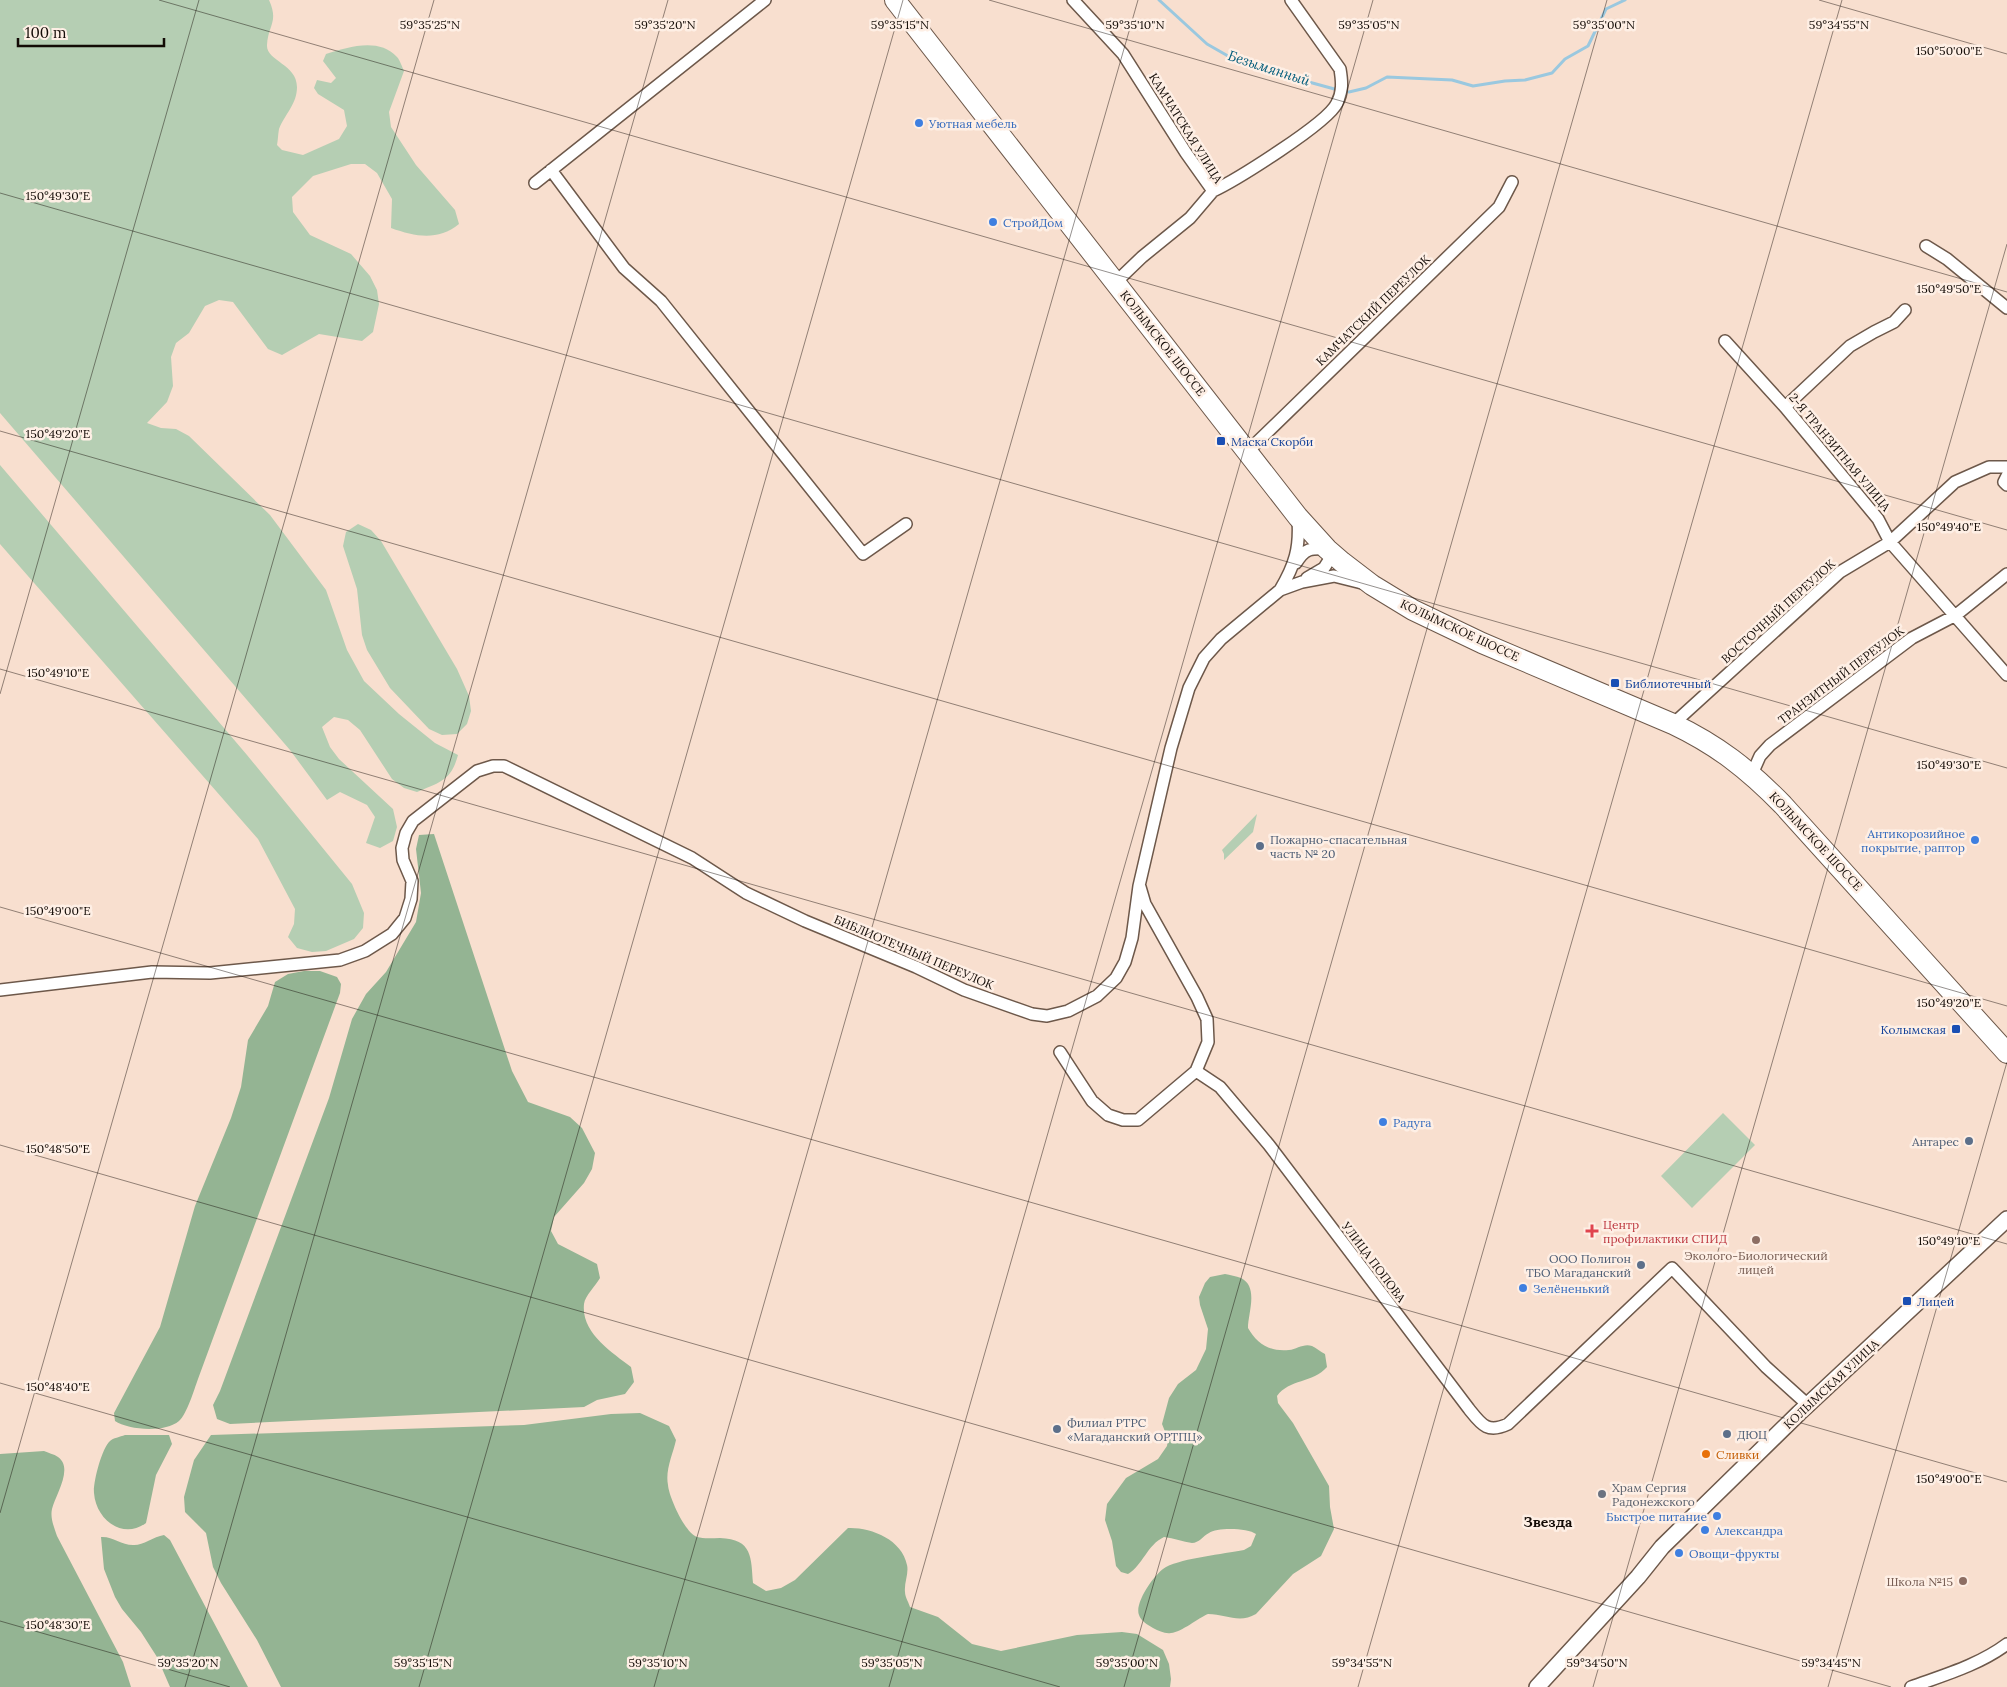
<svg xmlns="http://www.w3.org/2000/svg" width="2007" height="1687" font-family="Lora,serif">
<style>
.green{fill:#b5ceb3}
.forest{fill:#94b493}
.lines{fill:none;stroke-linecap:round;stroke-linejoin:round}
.stream{stroke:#9ac8df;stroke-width:3}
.street-casing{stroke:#6d584a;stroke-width:14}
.secondary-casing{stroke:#6d584a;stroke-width:18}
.highway-casing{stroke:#6d584a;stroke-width:22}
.street{stroke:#fff;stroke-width:11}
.secondary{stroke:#fff;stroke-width:15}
.highway{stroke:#fff;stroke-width:20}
.ticks{fill:none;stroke:#130b06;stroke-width:1;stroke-opacity:0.45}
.shop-dot{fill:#3f7fe0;stroke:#feefe5;stroke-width:2}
.transit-dot{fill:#1a4fb4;stroke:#feefe5;stroke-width:2}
.service-dot{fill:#5c6f8a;stroke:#feefe5;stroke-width:2}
.health-dot{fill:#e0444e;stroke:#feefe5;stroke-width:2}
.education-dot{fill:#8d6e63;stroke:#feefe5;stroke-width:2}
.food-dot{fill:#e8710a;stroke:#feefe5;stroke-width:2}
.worship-dot{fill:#6b7280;stroke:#feefe5;stroke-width:2}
.labels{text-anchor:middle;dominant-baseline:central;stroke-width:5;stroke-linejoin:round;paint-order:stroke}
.shop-label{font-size:12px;fill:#366cbe;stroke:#feefe5;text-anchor:start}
.street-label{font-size:12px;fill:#130b06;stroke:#feefe5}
.transit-label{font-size:12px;fill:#164399;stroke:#feefe5;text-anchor:start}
.service-label{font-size:12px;fill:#4e5e75;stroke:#feefe5;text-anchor:start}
.health-label{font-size:12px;fill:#be3a42;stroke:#feefe5;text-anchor:start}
.education-label{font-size:12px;fill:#785e54;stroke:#feefe5}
.food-label{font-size:12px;fill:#c56008;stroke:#feefe5;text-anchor:start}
.worship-label{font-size:12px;fill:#5b616d;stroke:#feefe5;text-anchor:start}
.water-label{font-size:14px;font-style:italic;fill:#015c7b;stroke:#feefe5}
.neighbourhood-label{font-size:14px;font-weight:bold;fill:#130b06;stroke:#feefe5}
.ticks-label{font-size:12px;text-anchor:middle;fill:#130b06;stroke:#feefe5;stroke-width:5;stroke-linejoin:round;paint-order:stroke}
</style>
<rect width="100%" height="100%" fill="#f8dfcf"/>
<path class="green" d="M0,0H269C279,22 268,25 267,45C266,61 297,64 297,87C297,104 285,114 279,129C278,134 278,140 277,145L282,150L303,155L339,139L347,126L344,110L318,94L314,88L317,80L331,83L336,78L323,61L326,54C348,47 379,37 397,57C400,60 402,67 404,71L389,112L391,127L416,165L455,210L459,224C438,241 416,237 391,228L392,199L377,173L365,164H351L313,176L292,197L293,212L310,235L351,254L370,276L377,290L379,304L373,332L362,341L319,334L282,355L268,349L233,302L219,300L205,306L189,333L176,343L171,357L173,386L167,402L147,423L161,428L176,429L189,436L270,515L326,590L347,650L364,681L399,714L435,743L458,755C451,781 440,782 417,792L404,788L392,779L360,730L348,720L334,717L322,727L330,747L339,759L393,809L397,827L393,841L380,848L366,843L375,817L367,805L340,792L327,800L290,750L0,413Z
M0,465L247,755L352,884L364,913L363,928L354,939L326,951L312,952L297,948L288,937L294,924L295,909L258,839L0,544Z
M358,524L371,530L381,541L457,669L469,696L471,711L467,724L457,734L442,735L429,729L390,688L367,650L362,635L357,589L343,546L346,532Z
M1257,814L1253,832L1224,860V854L1222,850Z
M1723,1113L1755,1145L1692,1208L1661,1176Z"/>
<path class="forest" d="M434,834L512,1071L528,1102L570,1117L582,1128L595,1153L592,1169L584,1183L554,1217L551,1231L558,1244L597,1264L600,1278C596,1285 585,1296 584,1304C581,1333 612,1352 631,1367L634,1382L625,1394L597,1400L584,1407L230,1424L217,1419L213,1405L220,1391L329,1098L352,1019L366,994L386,972L416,922L421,893L416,849L419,835Z
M304,971H320L337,977L341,984L340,993L198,1379C194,1390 187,1414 179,1421C165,1433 128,1430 115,1421L114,1413L160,1327L195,1206L231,1118L241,1087L248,1040L268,1006L275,982L288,974Z
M1225,1274C1230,1275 1236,1276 1241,1278C1259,1287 1248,1313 1248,1328C1257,1344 1270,1352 1289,1350C1297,1349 1304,1343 1312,1346C1316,1348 1321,1352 1325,1354L1327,1367C1313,1383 1289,1379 1277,1396L1278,1403L1293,1423L1329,1486L1330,1507L1334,1529L1321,1556L1293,1574L1256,1614C1239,1624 1226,1614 1208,1614C1198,1618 1182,1632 1171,1633C1165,1634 1159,1631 1153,1628C1148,1625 1141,1621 1139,1615C1134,1603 1155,1573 1166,1567C1184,1558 1223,1554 1244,1550L1251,1546L1256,1534C1248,1528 1217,1527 1209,1533C1203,1536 1199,1543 1192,1543C1183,1542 1174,1538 1164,1537C1147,1545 1143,1565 1128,1574L1121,1572L1116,1566L1112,1541L1105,1520L1107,1504L1126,1478L1158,1459L1167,1446L1168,1439L1162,1424L1169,1398L1178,1384L1196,1370L1206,1349L1208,1329L1200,1305L1199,1297L1205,1283L1210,1277Z
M640,1413L669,1426L676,1440C673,1454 665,1470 668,1485C669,1497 685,1533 697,1537C704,1539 713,1538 720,1538C753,1539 751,1558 753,1583L766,1591L781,1588L795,1580L848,1528C870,1527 902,1539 907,1565C909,1573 904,1583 905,1592C905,1597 909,1603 910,1607L938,1617L972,1644L1001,1651L1077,1635L1122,1632L1137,1634L1163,1650L1169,1664L1171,1679L1170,1687H281L257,1640L221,1583L213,1567L206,1533L185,1512L184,1497L194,1460L211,1435L524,1425L611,1414Z
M125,1435H169L172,1444L156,1475L146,1523C123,1540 96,1520 94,1493C93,1482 102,1448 110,1441C113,1438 120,1437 125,1435Z
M44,1451C48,1453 54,1454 58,1457C74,1468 55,1496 52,1509C50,1518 54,1527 57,1536L123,1662L131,1687H0V1454Z
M164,1535L170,1540L248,1687H170L157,1657L141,1632L122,1609L115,1597L104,1569L101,1537C112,1536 121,1545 133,1545C142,1546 153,1537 164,1535Z"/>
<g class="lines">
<path class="stream" d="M1159,0L1207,44L1228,56L1254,64L1269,66L1287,76L1338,90
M1349,92L1366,88L1387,77L1452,80L1473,86L1505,81L1525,80L1552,73L1565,59L1588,46L1606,9L1625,0"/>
<defs>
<path id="street" d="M1073,0L1123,54L1186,153L1213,191L1190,218L1142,257L1116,282
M551,170L624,268L661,301L863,554L906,524
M535,183L765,0
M1213,191C1236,180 1328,123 1337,103C1343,92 1342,81 1340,69L1291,0
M1926,246L1947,259L2007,308
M1725,341L1785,407L1878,519L1890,542L2007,675
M1785,407L1850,346L1874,332L1894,322L1905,310
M1247,452L1499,207L1512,182
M2007,476L2004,482L2007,485
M1296,563C1305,548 1311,548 1327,549
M1307,578L1324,568L1333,554
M1280,590C1295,565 1300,548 1298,519
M1673,724L1840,572L1890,542L1955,482L1989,467H2007
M1752,774L1760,756L1770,745L1912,638L1956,615L2007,574
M0,990L152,972L210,973L340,960L365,951L392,934L405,918L411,899L412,881L403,860L402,848L406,833L413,821L477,771L493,766H504L692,858L746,893L805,921L916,967L964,990L1032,1014L1047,1016L1068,1011L1097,996L1116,978L1125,962L1132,938L1139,886L1171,748L1189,688L1204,658L1221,639L1280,590L1302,582L1334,576L1362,583
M1060,1052L1092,1101L1108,1115L1123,1120H1138L1196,1071L1208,1042L1207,1019L1197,997L1145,904L1140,887
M1196,1071L1220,1087L1269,1145L1469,1409C1481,1424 1487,1434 1508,1424L1672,1268L1766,1367L1808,1405
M1911,1687C1944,1675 1979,1665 2007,1644"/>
<path id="secondary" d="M1537,1687L1638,1577L1662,1547L1799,1413L2007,1219"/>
<path id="highway" d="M895,0L1298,517L1327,549L1342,562L1372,585L1413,610L1482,643L1673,724C1717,745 1748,769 1783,805L2007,1053"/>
</defs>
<use href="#street" class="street-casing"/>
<use href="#secondary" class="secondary-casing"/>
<use href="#highway" class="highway-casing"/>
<use href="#street" class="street"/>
<use href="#secondary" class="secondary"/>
<use href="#highway" class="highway"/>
</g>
<path class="ticks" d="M159,0L2007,530M989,0L2007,292M1819,0L2007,54M0,193L2007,768M0,431L2007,1006M0,669L2007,1244M0,694L199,0M0,907L2007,1482M0,1145L1891,1687M0,1383L1060,1687M0,1513L434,0M0,1621L230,1687M185,1687L668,0M419,1687L903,0M654,1687L1138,0M889,1687L1373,0M1124,1687L1607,0M1358,1687L1842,0M1593,1687L2007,244M1828,1687L2007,1062"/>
<g class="shop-dot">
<circle cx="919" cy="123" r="5"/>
<circle cx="993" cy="222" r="5"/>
<circle cx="1975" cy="840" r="5"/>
<circle cx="1383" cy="1122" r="5"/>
<circle cx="1523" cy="1288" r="5"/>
<circle cx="1717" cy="1516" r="5"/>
<circle cx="1705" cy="1530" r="5"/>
<circle cx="1679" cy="1553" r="5"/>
</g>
<g class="transit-dot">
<rect x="1216" y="436" width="10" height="10" rx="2.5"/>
<rect x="1610" y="678" width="10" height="10" rx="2.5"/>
<rect x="1951" y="1024" width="10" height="10" rx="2.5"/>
<rect x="1902" y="1296" width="10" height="10" rx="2.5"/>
</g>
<g class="service-dot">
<circle cx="1260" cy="846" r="5"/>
<circle cx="1969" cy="1141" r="5"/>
<circle cx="1641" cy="1265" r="5"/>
<circle cx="1057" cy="1429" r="5"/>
<circle cx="1727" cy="1434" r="5"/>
</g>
<path class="health-dot" d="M1589.5 1223.5h5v5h5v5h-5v5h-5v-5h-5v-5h5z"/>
<g class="education-dot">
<circle cx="1756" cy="1240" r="5"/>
<circle cx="1963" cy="1581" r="5"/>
</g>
<circle class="food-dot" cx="1706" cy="1454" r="5"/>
<circle class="worship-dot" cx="1602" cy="1494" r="5"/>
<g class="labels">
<g class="shop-label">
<text x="929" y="123">Уютная мебель</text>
<text x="1003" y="222">СтройДом</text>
<text x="1965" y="833" text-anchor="end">Антикорозийное<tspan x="1965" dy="14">покрытие, раптор</tspan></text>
<text x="1393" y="1122">Радуга</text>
<text x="1533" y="1288">Зелёненький</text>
<text x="1707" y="1516" text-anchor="end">Быстрое питание</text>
<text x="1715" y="1530">Александра</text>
<text x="1689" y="1553">Овощи-фрукты</text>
</g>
<g class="street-label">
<text transform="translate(1186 128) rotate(58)">КАМЧАТСКАЯ УЛИЦА</text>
<text transform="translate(1373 310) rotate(-44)">КАМЧАТСКИЙ ПЕРЕУЛОК</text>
<text transform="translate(1163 343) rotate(52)">КОЛЫМСКОЕ ШОССЕ</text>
<text transform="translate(1840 452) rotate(50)">2-Я ТРАНЗИТНАЯ УЛИЦА</text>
<text transform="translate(1778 611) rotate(-42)">ВОСТОЧНЫЙ ПЕРЕУЛОК</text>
<text transform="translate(1460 630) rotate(25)">КОЛЫМСКОЕ ШОССЕ</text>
<text transform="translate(1841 675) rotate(-37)">ТРАНЗИТНЫЙ ПЕРЕУЛОК</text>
<text transform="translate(1816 841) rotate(47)">КОЛЫМСКОЕ ШОССЕ</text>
<text transform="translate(914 952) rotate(23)">БИБЛИОТЕЧНЫЙ ПЕРЕУЛОК</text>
<text transform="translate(1374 1262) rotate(53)">УЛИЦА ПОПОВА</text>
<text transform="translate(1831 1384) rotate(-43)">КОЛЫМСКАЯ УЛИЦА</text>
</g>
<g class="transit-label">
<text x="1231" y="441">Маска Скорби</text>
<text x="1625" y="683">Библиотечный</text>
<text x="1946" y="1029" text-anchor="end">Колымская</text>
<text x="1917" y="1301">Лицей</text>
</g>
<g class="service-label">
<text x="1270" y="839">Пожарно-спасательная<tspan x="1270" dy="14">часть № 20</tspan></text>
<text x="1959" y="1141" text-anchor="end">Антарес</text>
<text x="1631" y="1258" text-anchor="end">ООО Полигон<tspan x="1631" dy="14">ТБО Магаданский</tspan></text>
<text x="1067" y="1422">Филиал РТРС<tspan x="1067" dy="14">«Магаданский ОРТПЦ»</tspan></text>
<text x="1737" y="1434">ДЮЦ</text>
</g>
<g class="health-label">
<text x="1603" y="1224">Центр<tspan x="1603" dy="14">профилактики СПИД</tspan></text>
</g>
<g class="education-label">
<text x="1756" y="1255">Эколого-Биологический<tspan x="1756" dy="14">лицей</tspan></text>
<text x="1953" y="1581" text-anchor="end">Школа №15</text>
</g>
<g class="food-label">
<text x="1716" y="1454">Сливки</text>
</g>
<g class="worship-label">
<text x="1612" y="1487">Храм Сергия<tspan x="1612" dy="14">Радонежского</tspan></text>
</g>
<g class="water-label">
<text transform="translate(1269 68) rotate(18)">Безымянный</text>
</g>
<g class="neighbourhood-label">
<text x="1548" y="1522">Звезда</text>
</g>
</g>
<g class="ticks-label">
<text x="430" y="29">59°35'25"N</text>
<text x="665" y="29">59°35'20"N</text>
<text x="900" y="29">59°35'15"N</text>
<text x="1135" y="29">59°35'10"N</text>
<text x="1369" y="29">59°35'05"N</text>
<text x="1604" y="29">59°35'00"N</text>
<text x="1839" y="29">59°34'55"N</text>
<text x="1949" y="55">150°50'00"E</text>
<text x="58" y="200">150°49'30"E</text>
<text x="1949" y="293">150°49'50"E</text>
<text x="58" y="438">150°49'20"E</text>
<text x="1949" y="531">150°49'40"E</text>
<text x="58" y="677">150°49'10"E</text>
<text x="1949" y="769">150°49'30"E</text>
<text x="58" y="915">150°49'00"E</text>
<text x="1949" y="1007">150°49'20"E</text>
<text x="58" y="1153">150°48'50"E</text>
<text x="1949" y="1245">150°49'10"E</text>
<text x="58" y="1391">150°48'40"E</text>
<text x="1949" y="1483">150°49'00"E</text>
<text x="58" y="1629">150°48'30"E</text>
<text x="188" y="1667">59°35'20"N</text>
<text x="423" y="1667">59°35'15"N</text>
<text x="658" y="1667">59°35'10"N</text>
<text x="892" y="1667">59°35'05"N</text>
<text x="1127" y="1667">59°35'00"N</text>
<text x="1362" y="1667">59°34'55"N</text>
<text x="1597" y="1667">59°34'50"N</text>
<text x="1831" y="1667">59°34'45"N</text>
</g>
<path d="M18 38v8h146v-8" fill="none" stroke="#130b06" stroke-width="2.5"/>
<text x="25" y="38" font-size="15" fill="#130b06" stroke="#feefe5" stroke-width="4" paint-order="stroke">100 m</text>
</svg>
